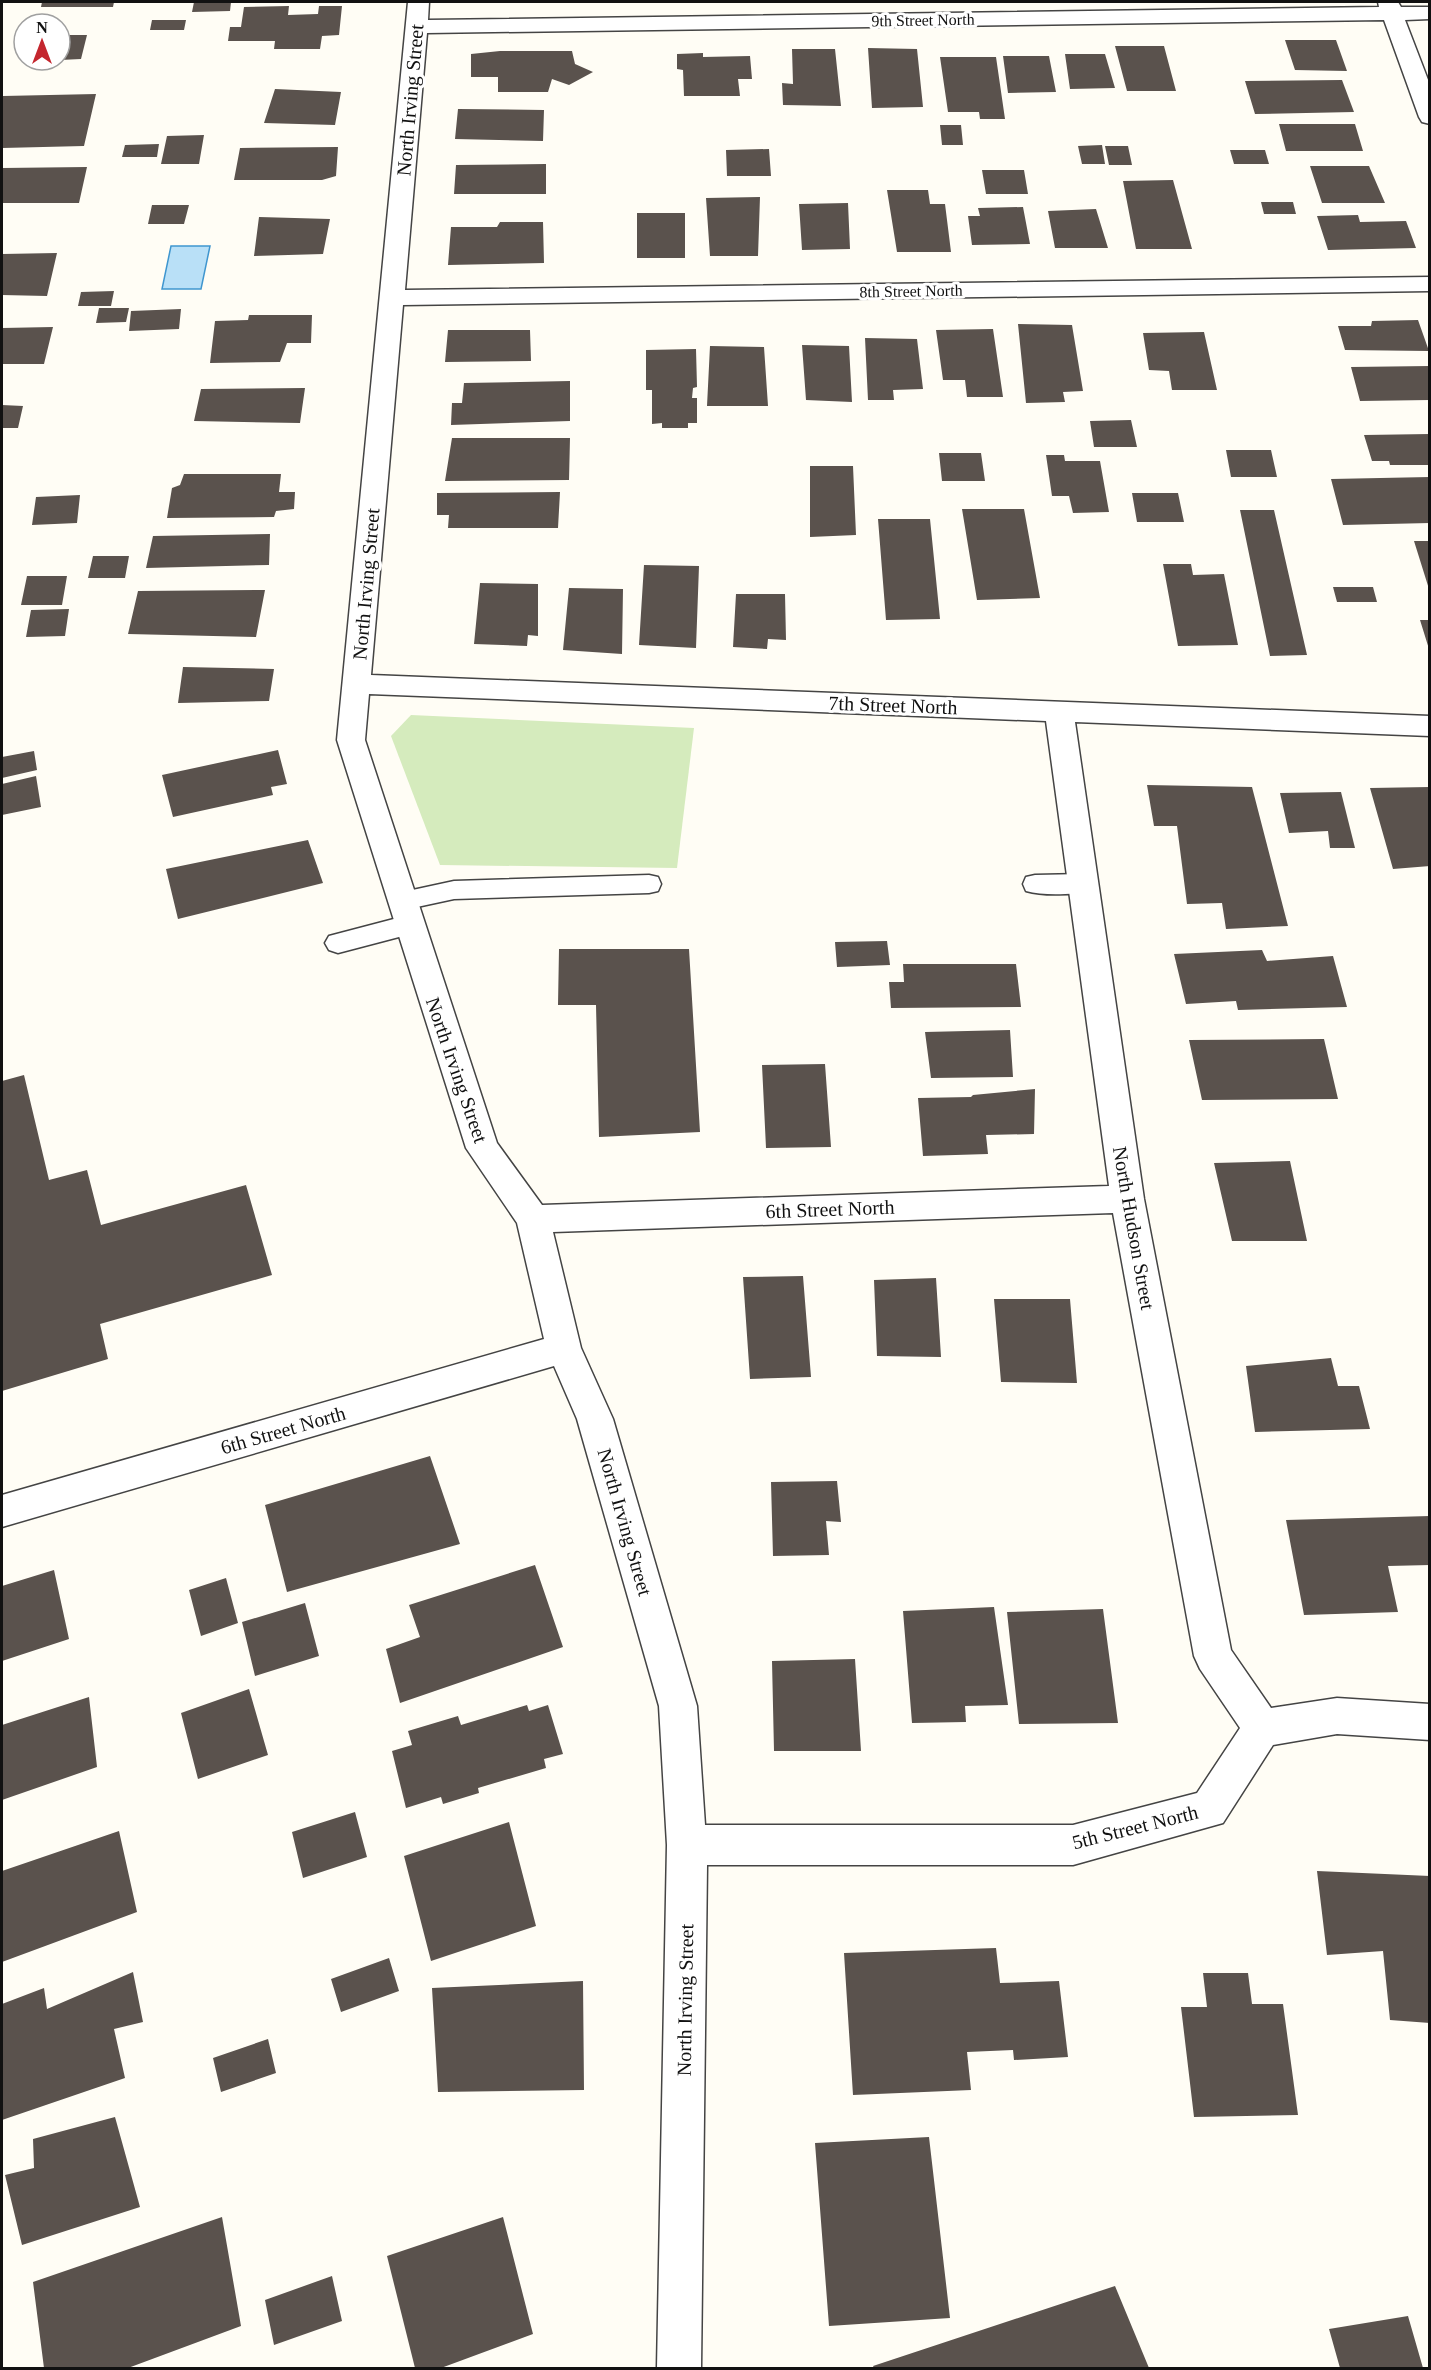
<svg xmlns="http://www.w3.org/2000/svg" width="1431" height="2370" font-family="'Times New Roman',serif">
<style>
.green{fill:#d5ebbd}
.water{fill:#b9e0f7;stroke:#3f96cf;stroke-width:1.5}
.building{fill:#5a524d}
.lines{fill:none;stroke-linecap:round;stroke-linejoin:round}
.lane-casing{stroke:#444;stroke-width:3}
.street-casing{stroke:#444;stroke-width:3}
.lane{fill:#fff;fill-rule:evenodd}
.street{fill:#fff;fill-rule:evenodd}
.labels{text-anchor:middle;dominant-baseline:central;stroke-width:6;stroke-linejoin:round;paint-order:stroke}
.far-street-label{font-size:16px;fill:#111;stroke:#fff}
.street-label{font-size:20px;fill:#111;stroke:#fff}
</style>
<rect width="100%" height="100%" fill="#fffdf5"/>
<path class="green" d="M411,715L694,728L677,868L440,865L391,736Z"/>
<path class="water" d="M171,246H210L201,289H162Z"/>
<path class="building" d="M42,2H114L113,7H41Z
M194,2H231L230,11L192,12Z
M289,6L288,15L318,14L319,6H342L339,35L322,36L320,49H274L275,41H228L230,27H241L244,7Z
M152,20H186L184,30H150Z
M60,35H87L81,59L60,60Z
M1285,40H1336L1347,71L1295,70Z
M1115,46H1164L1176,91H1127Z
M868,48L917,49L923,107L872,108Z
M792,49H835L841,106L783,105L782,83L793,84Z
M500,51H572L575,64L593,72L569,85L552,79L548,92H498V77H471V54Z
M703,53V57L750,56L752,79H738L740,96H684L683,70L677,69V54Z
M1065,54H1105L1115,88L1070,89Z
M1003,56H1049L1056,92L1008,93Z
M940,57H996L1005,119H980L979,112H948Z
M1342,80L1354,112L1255,114L1245,81Z
M275,89L341,92L335,125L264,123Z
M96,94L84,146L2,148L3,96Z
M458,109L544,110L543,141L455,139Z
M1279,124H1355L1363,151H1286Z
M940,125H961L963,145H942Z
M204,135L199,164H161L167,136Z
M159,144L157,157H122L125,145Z
M1102,145L1105,164H1082L1078,146Z
M1105,146H1128L1132,165H1109Z
M338,147L336,176L322,180H234L240,148Z
M769,149L771,176H727L726,150Z
M1230,150H1265L1269,164H1234Z
M546,164V194H454L456,165Z
M1310,166H1369L1385,203H1322Z
M87,167L79,203H2V168Z
M982,170H1024L1028,194H986Z
M1173,180L1192,249H1136L1123,181Z
M887,190H928L930,204H945L951,252H897Z
M760,197L758,256H710L706,198Z
M1261,202H1293L1296,214H1264Z
M848,203L850,249L802,250L799,204Z
M152,205H189L184,224H148Z
M1023,207L1030,244L972,245L968,216H980L978,208Z
M1096,209L1108,248H1055L1048,211Z
M637,213H685V258H637Z
M1358,215L1360,222L1406,221L1416,248L1328,250L1317,216Z
M259,217L330,219L323,254L254,256Z
M500,222H543L544,263L448,265L451,227H497Z
M57,253L47,296L2,295V254Z
M114,291L111,306H78L81,292Z
M99,308H129L126,322L96,323Z
M181,309L179,329L129,331L131,311Z
M249,315H312L311,343H287L280,362L210,363L215,321L248,320Z
M1418,320L1429,351L1345,350L1338,326H1371L1372,321Z
M1018,324L1072,325L1083,391L1063,392L1065,402L1026,403Z
M53,327L44,364H2V328Z
M993,329L1003,397H967L965,380H943L936,330Z
M448,330H530L531,361L445,362Z
M1204,332L1217,390H1172L1169,371L1149,370L1143,333Z
M865,338L917,339L923,389L893,390L894,400H868Z
M802,345L849,346L852,402L806,400Z
M710,346L764,347L768,406H707Z
M696,349L697,387L693,388L692,398H697V423H688V428H662V423L652,424V390H646V350Z
M1430,366V400L1360,401L1351,367Z
M570,381V421L451,425L452,403H462L464,383Z
M305,388L300,423L194,421L201,389Z
M2,405L23,406L18,428H2Z
M1131,420L1137,447H1094L1090,421Z
M1430,434V465H1390L1389,461H1372L1364,435Z
M452,438H570L569,480L445,481Z
M1226,450H1271L1277,477H1231Z
M939,453H981L985,481H942Z
M1046,455H1064L1065,461H1100L1109,512L1073,513L1069,496H1052Z
M810,466H853L856,535L810,537Z
M184,474H281L279,492H295L294,509L276,511L274,517L167,518L172,488L180,485Z
M1430,477V523L1343,525L1331,479Z
M560,492L558,528H448L449,515H437V493Z
M1132,493H1178L1184,522H1137Z
M80,495L77,523L32,525L36,497Z
M962,509H1024L1040,598L977,600Z
M1240,510H1274L1307,655L1270,656Z
M878,519H930L940,619L886,620Z
M270,534L269,565L146,568L153,536Z
M1414,541H1430V589H1429Z
M93,556H129L125,578H88Z
M1163,564H1191L1193,575L1224,574L1238,645L1178,646Z
M644,565L699,566L696,648L639,645Z
M27,576H67L62,605H21Z
M480,583L538,584V636L528,635L527,646L474,644Z
M1333,587H1373L1377,602H1337Z
M569,588L623,589L622,654L563,650Z
M265,590L256,637L128,634L138,591Z
M736,594H785L786,640L768,639L767,649L733,647Z
M69,609L65,636L26,637L31,610Z
M1420,620H1430V649H1429Z
M183,667L274,669L269,701L178,703Z
M278,750L287,784L271,787L273,795L173,817L162,775Z
M34,751L37,770L2,778V757Z
M36,776L41,807L2,815V784Z
M1147,785L1252,787L1288,926L1226,929L1222,903L1187,904L1177,826H1154Z
M1430,787V866L1393,869L1370,788Z
M1341,792L1355,848H1330L1328,831L1289,833L1280,793Z
M308,840L323,883L178,919L166,869Z
M887,941L890,965L837,967L835,942Z
M559,949H689L700,1132L599,1137L596,1005H558Z
M1262,950L1267,961L1333,956L1347,1007L1238,1010L1236,1001L1186,1004L1174,954Z
M903,964H1016L1021,1007L891,1008L889,982H904Z
M1010,1030L1013,1077L931,1078L925,1032Z
M1324,1039L1338,1099L1202,1100L1189,1040Z
M825,1064L831,1147L766,1148L762,1065Z
M24,1075L49,1180L87,1170L101,1225L246,1185L272,1275L100,1324L108,1359L2,1391V1081Z
M1035,1089L1034,1134L986,1135L988,1154L923,1156L918,1098L971,1097L973,1095Z
M1290,1161L1307,1241H1232L1214,1163Z
M803,1276L811,1377L750,1379L743,1277Z
M936,1278L941,1357L877,1356L874,1280Z
M994,1299H1070L1077,1383L1001,1382Z
M1331,1358L1338,1386H1359L1370,1429L1255,1432L1246,1366Z
M430,1456L460,1544L287,1592L265,1505Z
M837,1481L841,1522L826,1521L829,1555L773,1556L771,1482Z
M1430,1516V1565L1388,1566L1398,1612L1304,1615L1286,1520Z
M535,1565L563,1647L400,1703L386,1649L420,1637L409,1605Z
M54,1570L69,1639L2,1661V1586Z
M226,1578L238,1623L201,1636L189,1590Z
M305,1603L319,1656L255,1676L242,1622Z
M994,1607L1008,1705L965,1706L966,1722L912,1723L903,1611Z
M1103,1609L1118,1723L1019,1724L1007,1612Z
M855,1659L861,1751H774L772,1661Z
M249,1689L268,1755L198,1779L181,1713Z
M89,1697L97,1767L2,1800V1725Z
M527,1705L529,1711L548,1705L563,1754L544,1759L546,1768L478,1788L479,1793L443,1804L441,1797L406,1808L392,1751L412,1745L408,1731L458,1716L461,1725Z
M355,1812L367,1857L303,1878L292,1832Z
M509,1822L536,1926L431,1961L404,1856Z
M119,1831L137,1912L2,1962V1871Z
M1317,1871L1430,1876V2023L1390,2020L1383,1951L1327,1955Z
M996,1948L1000,1983L1059,1981L1068,2057L1014,2060L1013,2050L967,2052L971,2090L853,2095L844,1953Z
M389,1958L399,1991L341,2012L331,1979Z
M133,1972L143,2022L114,2029L125,2078L2,2120V2004L44,1988L47,2009Z
M1203,1973H1248L1252,2004H1283L1298,2115L1194,2117L1181,2007H1207Z
M583,1981L584,2090L438,2092L432,1988Z
M268,2039L276,2073L221,2092L213,2058Z
M115,2117L140,2207L22,2245L5,2175L34,2168L33,2139Z
M929,2137L950,2318L829,2326L815,2143Z
M222,2217L241,2326L128,2368H44L33,2282Z
M503,2217L533,2334L441,2368H415L387,2256Z
M332,2276L342,2321L274,2345L265,2300Z
M1115,2286L1149,2368H874L873,2366Z
M1408,2316L1423,2368H1340L1329,2329Z"/>
<g class="lines">
<defs>
<path id="lane" d="M1083,874L1092,876L1095,883L1092,890C1074,895 1044,896 1026,891L1023,884L1026,877L1035,875Z
M649,875L658,877L661,884L658,891L649,893L454,899L403,910L394,908L391,901L394,894L454,881Z
M409,915L418,918L421,925L418,932L338,953L329,950L325,943L329,936Z"/>
<path id="street" d="M408,2H429L428,20L1379,7L1378,2H1398L1401,7H1430V19L1405,20L1430,85V124L1422,122L1419,117L1384,20L427,33L405,290L1430,277V291L403,305L371,675L1430,716V736L1075,722L1144,1199L1231,1650L1271,1708L1337,1698L1430,1704V1740L1337,1734L1273,1745L1223,1823L1073,1865H707L701,2368H657L667,1845L659,1706L577,1419L554,1366L2,1527V1495L544,1339L517,1223L466,1148L337,740ZM369,694L1046,721L1109,1186L542,1205L497,1143L365,740ZM1113,1213L1194,1656L1200,1669L1240,1728L1197,1793L1073,1825H705L697,1706L613,1419L581,1348L553,1232Z"/>
</defs>
<use href="#lane" class="lane-casing"/>
<use href="#street" class="street-casing"/>
<use href="#lane" class="lane"/>
<use href="#street" class="street"/>
</g>
<g class="labels">
<g class="far-street-label">
<text transform="translate(923 20) rotate(-1)">9th Street North</text>
<text transform="translate(911 291) rotate(-1)">8th Street North</text>
</g>
<g class="street-label">
<text transform="translate(410 100) rotate(-85)">North Irving Street</text>
<text transform="translate(366 584) rotate(-85)">North Irving Street</text>
<text transform="translate(893 705) rotate(2)">7th Street North</text>
<text transform="translate(457 1070) rotate(71)">North Irving Street</text>
<text transform="translate(830 1209) rotate(-2)">6th Street North</text>
<text transform="translate(1134 1228) rotate(80)">North Hudson Street</text>
<text transform="translate(283 1430) rotate(-16)">6th Street North</text>
<text transform="translate(625 1522) rotate(74)">North Irving Street</text>
<text transform="translate(1135 1827) rotate(-14)">5th Street North</text>
<text transform="translate(685 2000) rotate(-89)">North Irving Street</text>
</g>
</g>
<rect width="1431" height="2370" fill="none" stroke="#111111" stroke-width="6"/>
<g transform="translate(42 42)"><circle r="28" fill="#ffffff" stroke="#a0a0a0" stroke-width="1.5"/>
<path d="M0-4.5L10 22L0 15L-10 22Z" fill="#c4262e"/>
<text y="-9" font-size="16" font-weight="bold" text-anchor="middle" fill="#111111">N</text>
</g>
</svg>
